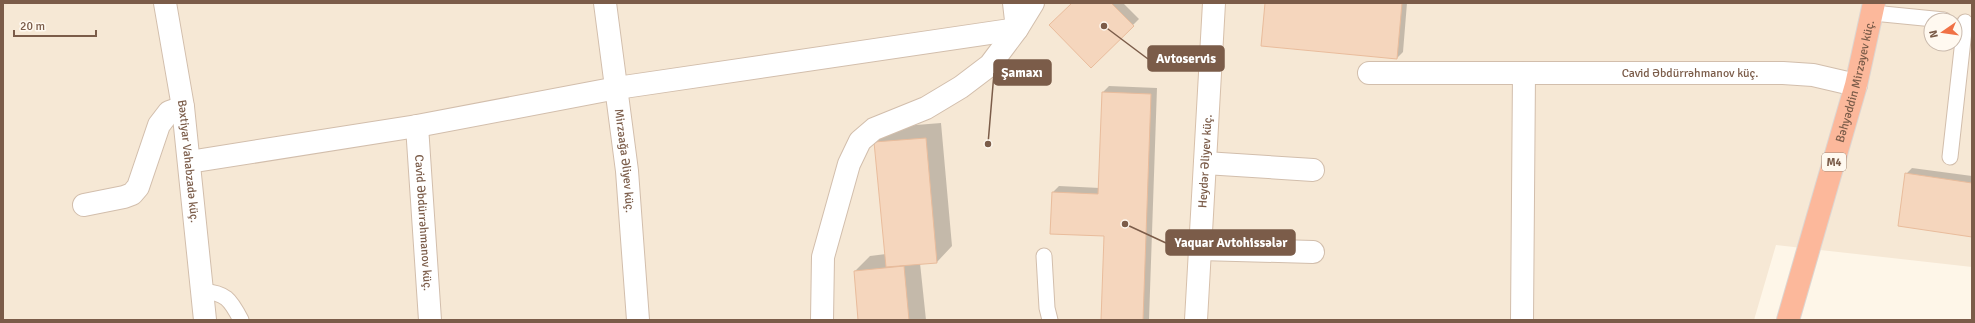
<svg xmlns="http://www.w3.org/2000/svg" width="1975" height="323" font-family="Signika,sans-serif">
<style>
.residential{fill:#f6e8d5;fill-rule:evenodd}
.shadow{fill:#0003}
.building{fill:#f5d6bd;stroke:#e9bc9c}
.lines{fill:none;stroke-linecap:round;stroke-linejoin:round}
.lane-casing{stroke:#d2beac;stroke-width:17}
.street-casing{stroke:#d2beac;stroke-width:24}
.secondary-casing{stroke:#d7c0ab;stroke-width:24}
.highway-casing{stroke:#ddd5d0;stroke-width:24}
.lane{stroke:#fff;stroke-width:15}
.street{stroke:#fff;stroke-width:22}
.secondary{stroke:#fff;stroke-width:22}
.highway{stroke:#fcb89b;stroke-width:22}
.labels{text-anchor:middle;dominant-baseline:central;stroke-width:4;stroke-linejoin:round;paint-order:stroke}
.shield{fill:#fff9f0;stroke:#a38b7b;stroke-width:1}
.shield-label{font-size:11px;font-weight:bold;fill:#7b5c49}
.street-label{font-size:12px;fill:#7b5c49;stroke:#fff9f0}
.leader{fill:none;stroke:#7b5c49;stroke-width:1.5}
.callout-dot{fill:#7b5c49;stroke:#fff9f0;stroke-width:1.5}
.callout{fill:#7b5c49;stroke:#7b5c49;stroke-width:1.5}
.callout-label{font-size:13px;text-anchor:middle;font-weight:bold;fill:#fff}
</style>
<rect width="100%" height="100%" fill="#fef6e8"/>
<path class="residential" d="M3,3H1972V267L1776,245L1754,320H3ZM1931,20H1955V44H1931Z"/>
<path class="shadow" d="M1074,3H1123L1139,19L1091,67Z
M1266,3H1407L1403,52L1397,58Z
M1109,86L1157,88L1149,320H1102L1105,235L1051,233L1053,192L1059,186L1100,188L1103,92Z
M941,123L952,246L937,262L920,263L926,320H859L855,271L870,256L886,254L875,143L891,127Z
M1912,168L1972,176V236L1906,174Z"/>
<path class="building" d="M1072,3H1111L1134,26L1091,68L1049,25Z
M1265,3H1402L1397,59L1261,46Z
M1102,92L1151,94L1143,320H1101L1104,236L1050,234L1052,192L1098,194Z
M926,138L937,263L886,267L874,142Z
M1905,173L1972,183V237L1898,226Z
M904,266L909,320H858L854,271Z"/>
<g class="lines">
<defs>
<path id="lane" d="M1873,13L1944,20
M1950,157L1965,22
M1044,256L1047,308L1050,320
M202,291C226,293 230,299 241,320"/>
<g id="street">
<path id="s1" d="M165,3L183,107L205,320"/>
<path id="s2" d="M605,3L627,171L638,320"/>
<path id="s3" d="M1369,73H1783L1813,75L1856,85"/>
<path id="s4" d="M417,126L430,320"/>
<path d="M189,162L417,126L617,88L1017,29L1033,3"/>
<path d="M1205,163L1313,170"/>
<path d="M84,205L124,197L132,194L138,187L159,125L169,112L183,107"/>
<path d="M1200,249L1313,252"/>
<path d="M822,320L823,257L849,164L860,141L874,129L926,108L961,87L990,65L1017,29L1014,3"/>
<path d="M1522,320L1524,73"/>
</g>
<g id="secondary">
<path id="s5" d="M1196,320L1214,3"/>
</g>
<g id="highway">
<path id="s6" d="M1788,320L1856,85L1874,3"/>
</g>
</defs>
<use href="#lane" class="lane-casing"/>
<use href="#street" class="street-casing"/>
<use href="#secondary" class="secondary-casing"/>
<use href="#highway" class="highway-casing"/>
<use href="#lane" class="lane"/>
<use href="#street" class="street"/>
<use href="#secondary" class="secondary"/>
<use href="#highway" class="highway"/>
</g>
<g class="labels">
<rect class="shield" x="1822" y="153" width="24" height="18" rx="3"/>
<g class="shield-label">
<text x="1834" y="162">M4</text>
</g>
<g class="street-label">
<text stroke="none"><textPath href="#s3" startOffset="321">Cavid Əbdürrəhmanov küç.</textPath></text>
<text stroke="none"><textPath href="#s6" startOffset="248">Bəhyəddin Mirzəyev küç.</textPath></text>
<text stroke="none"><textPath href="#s1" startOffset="160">Bəxtiyar Vahabzadə küç.</textPath></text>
<text stroke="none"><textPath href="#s2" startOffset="159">Mirzəağa Əliyev küç.</textPath></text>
<text stroke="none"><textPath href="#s5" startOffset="159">Heydər Əliyev küç.</textPath></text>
<text stroke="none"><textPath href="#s4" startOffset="97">Cavid Əbdürrəhmanov küç.</textPath></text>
</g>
</g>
<path class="leader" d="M1104 26L1148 59M988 144L994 73M1125 224L1166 243"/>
<g class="callout-dot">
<circle cx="1104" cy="26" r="4"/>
<circle cx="988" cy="144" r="4"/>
<circle cx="1125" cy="224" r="4"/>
</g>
<g class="callout">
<rect x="1148" y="46" width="76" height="25" rx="4"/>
<rect x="994" y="60" width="57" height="25" rx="4"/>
<rect x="1166" y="230" width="129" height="25" rx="4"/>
</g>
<g class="callout-label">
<text x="1186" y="63">Avtoservis</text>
<text x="1022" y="77">Şamaxı</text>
<text x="1231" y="247">Yaquar Avtohissələr</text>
</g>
<rect width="1975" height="323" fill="none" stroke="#7b5c49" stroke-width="8"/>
<g transform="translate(1943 32) rotate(257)"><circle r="19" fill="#fff9f0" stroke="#cabaad"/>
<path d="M0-3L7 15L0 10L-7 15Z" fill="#f07145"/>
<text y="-6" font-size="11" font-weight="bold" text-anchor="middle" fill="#7b5c49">N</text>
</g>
<path d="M14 30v6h82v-6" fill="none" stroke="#7b5c49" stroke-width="2"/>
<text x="20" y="30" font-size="12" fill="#7b5c49" stroke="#fff9f0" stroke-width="3" paint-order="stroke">20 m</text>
</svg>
